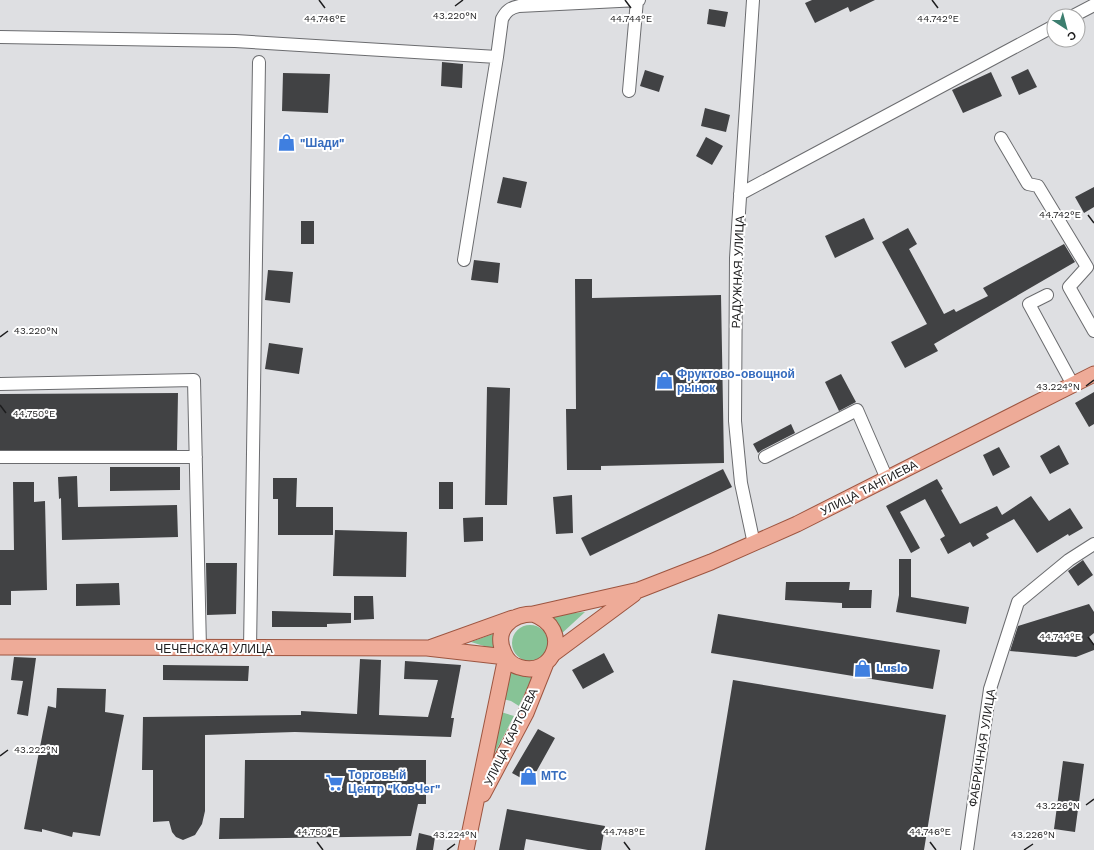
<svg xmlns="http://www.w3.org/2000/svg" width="1094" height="850" font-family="'Work Sans',sans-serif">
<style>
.green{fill:#87c396}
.building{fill:#414244}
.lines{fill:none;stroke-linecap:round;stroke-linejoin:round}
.minor-casing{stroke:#6b6c6f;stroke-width:14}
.major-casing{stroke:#9d5540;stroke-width:17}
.minor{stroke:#fff;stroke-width:12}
.major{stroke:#eeab98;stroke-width:15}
.ticks{fill:none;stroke:#1d1d1e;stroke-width:1.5}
.labels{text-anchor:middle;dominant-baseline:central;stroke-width:4;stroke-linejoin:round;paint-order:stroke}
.shop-label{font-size:12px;font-weight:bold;fill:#366cbe;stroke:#fff;text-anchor:start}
.street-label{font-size:12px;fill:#1d1d1e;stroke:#fff}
.ticks-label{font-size:10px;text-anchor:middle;fill:#1d1d1e;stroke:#fff;stroke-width:4;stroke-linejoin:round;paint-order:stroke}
</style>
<rect width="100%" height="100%" fill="#dedfe2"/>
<path class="green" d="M585,612L560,635C560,625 556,622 550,615Z
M512 643a18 18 0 1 1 36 0a18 18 0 1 1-36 0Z
M498,632L497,650L471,642Z
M511,668L534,673L519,706L511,701L503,699Z
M501,712L514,716L487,768Z"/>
<path class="building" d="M812,0H875L850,12L848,7L815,23L805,3Z
M709,9L728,12L725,27L707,24Z
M442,62L463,64L462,88L441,86Z
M1028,69L1037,87L1019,95L1011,77Z
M645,70L664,76L659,92L640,86Z
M991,72L1002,96L963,113L952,90Z
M283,73L330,74L328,113L282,111Z
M705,108L730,115L726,132L701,126Z
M706,137L723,146L712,165L696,156Z
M503,177L527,182L521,208L497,203Z
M1094,187V207L1084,213L1075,197Z
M864,218L874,239L835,258L825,236Z
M301,221H314V244H301Z
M908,228L917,244L909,249L944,314L954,309L956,312L988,296L983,288L1064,244L1075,262L934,344L938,351L905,368L891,342L927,324L882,242Z
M474,260L500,263L498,283L471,280Z
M268,270L293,272L290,303L265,300Z
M575,279H592V298L721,295L724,463L601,466V470H567L566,409H576Z
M269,343L303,348L299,374L265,369Z
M841,374L856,402L839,411L825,382Z
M487,387L510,388L507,505H485Z
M1094,392V424L1089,427L1075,403Z
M178,393L177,450H0V394Z
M791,424L795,433L762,450L758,453L753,444Z
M1059,445L1069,464L1050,474L1040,456Z
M999,447L1010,467L993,476L983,455Z
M110,467H180V490L110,491Z
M723,469L732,487L590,556L581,538Z
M77,476L78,507L177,505L178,537L62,540L61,498L59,499L58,477Z
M273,478H297L296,507H333V535H278V499H273Z
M937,479L943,489L941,490L960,524L997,506L1002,515L1031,496L1049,521L1070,508L1083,528L1069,536L1068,534L1037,553L1014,519L986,534L989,538L973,547L970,542L948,554L940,539L945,536L925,499L900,512L920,548L911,553L886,506Z
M13,482H34V502L45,501L47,590L11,591V605H0V550H14Z
M439,482H453V509H439Z
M572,495L573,533L556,534L553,497Z
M483,517V541L464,542L463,518Z
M335,530L407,532L406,577L333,576Z
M899,559H911V597L969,607L966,624L896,612L899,595Z
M1083,560L1093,575L1078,586L1068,571Z
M206,563H237L236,614L207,615Z
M786,582H850L849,590H872L871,608H842V603L785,600Z
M119,583L120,605L76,606V584Z
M354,596H373L374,619L354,620Z
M1089,604L1094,612V633L1089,637L1094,645V650L1076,657L1010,651L1018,626Z
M272,611L351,613V623L327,624V627H272Z
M718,614L940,650L933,689L711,653Z
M604,653L614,672L583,689L572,670Z
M14,657L36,658L28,716L17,714L23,681L11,680Z
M360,659L381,660L379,715L428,717L438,680L404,679L405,661L461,665L451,718H454L451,737L295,732L205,735V811L202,824L195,835L183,840L176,837L172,832L169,821L153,822V770H142L143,717L301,715V711L357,714Z
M163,665L249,666L248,681L163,680Z
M733,680L946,715L924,850H705Z
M57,688L106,689L105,712L124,715L100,836L73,832L72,837L42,829V832L24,829L48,706L56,708Z
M538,729L555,738L530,783L512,773Z
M245,760H426V804H418L411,836L219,839L220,818H244Z
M1063,761L1084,764L1075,832L1054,829Z
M507,809L605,826L601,850H588L526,839L524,850H499Z
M419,833L435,837L433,850H416Z"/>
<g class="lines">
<defs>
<path id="minor" d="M753,0L736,258L735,421L741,483L754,544
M1073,16L1094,5
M0,37L235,41L497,57L502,19C506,11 510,8 519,6L639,0
M629,91L637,0
M1001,138L1028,184L1038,186L1087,267L1069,287L1094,331
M740,194L1054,26
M464,260L497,57
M1047,295L1029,304L1073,385
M0,384L194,380L200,649
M0,457H196
M765,457L857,410L887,479
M250,649L259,62
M967,850L990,689L1018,602L1069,560L1094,544"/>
<path id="major" d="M533,614C574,629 553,679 519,667C512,665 507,660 504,653C493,630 511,614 533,614L639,590L711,562L797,524L1094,374
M0,647L427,648L506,657L466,850
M432,647L513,618
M553,654L634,594
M483,794L526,713L546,663"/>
</defs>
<use href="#minor" class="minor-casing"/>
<use href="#major" class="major-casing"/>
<use href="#minor" class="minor"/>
<use href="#major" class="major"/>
</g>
<path class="ticks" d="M319,0L325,8M625,0L631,8M932,0L938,8M455,6L463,0M1088,215L1094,223M0,337L8,331M1086,386L1094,380M0,405L6,413M1088,637L1094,645M0,756L8,750M1086,805L1094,799M317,842L323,850M624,842L630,850M930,842L936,850M447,850L455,844M1024,850L1033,844"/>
<defs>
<symbol id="shop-bare" viewBox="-9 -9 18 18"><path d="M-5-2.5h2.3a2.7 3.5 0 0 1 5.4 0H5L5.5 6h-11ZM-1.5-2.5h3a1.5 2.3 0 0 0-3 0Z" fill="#3f7fe0" stroke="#fff" stroke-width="2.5" paint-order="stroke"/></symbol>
<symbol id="supermarket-bare" viewBox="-9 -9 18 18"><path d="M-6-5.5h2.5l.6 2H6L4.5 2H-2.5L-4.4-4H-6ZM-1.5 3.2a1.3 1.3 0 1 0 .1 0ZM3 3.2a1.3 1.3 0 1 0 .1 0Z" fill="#3f7fe0" stroke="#fff" stroke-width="2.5" paint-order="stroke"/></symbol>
</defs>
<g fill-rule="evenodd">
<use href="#shop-bare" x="274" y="130" width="25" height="25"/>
<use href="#shop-bare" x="652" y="368" width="25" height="25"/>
<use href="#shop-bare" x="850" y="656" width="25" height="25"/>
<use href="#shop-bare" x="516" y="764" width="25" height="25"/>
<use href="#supermarket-bare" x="322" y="770" width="25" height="25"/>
</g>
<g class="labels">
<g class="shop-label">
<text x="300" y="143">"Шади"</text>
<text x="677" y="374">Фруктово-овощной<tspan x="677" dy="14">рынок</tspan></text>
<text x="876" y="668">Lusio</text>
<text x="348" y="775">Торговый<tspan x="348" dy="14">Центр "КовЧег"</tspan></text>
<text x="541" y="776">МТС</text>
</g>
<g class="street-label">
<text transform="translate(738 272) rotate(-88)">РАДУЖНАЯ УЛИЦА</text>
<text transform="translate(869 488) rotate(-27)">УЛИЦА ТАНГИЕВА</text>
<text x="214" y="649">ЧЕЧЕНСКАЯ УЛИЦА</text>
<text transform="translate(511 737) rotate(-64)">УЛИЦА КАРТОЕВА</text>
<text transform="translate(982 748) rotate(-81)">ФАБРИЧНАЯ УЛИЦА</text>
</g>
</g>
<g class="ticks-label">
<text x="455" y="19">43.220°N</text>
<text x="325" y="22">44.746°E</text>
<text x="631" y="22">44.744°E</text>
<text x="938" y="22">44.742°E</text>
<text x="1060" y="218">44.742°E</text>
<text x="36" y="334">43.220°N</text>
<text x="1058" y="390">43.224°N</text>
<text x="34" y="417">44.750°E</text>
<text x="1060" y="640">44.744°E</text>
<text x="36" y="753">43.222°N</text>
<text x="1058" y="809">43.226°N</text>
<text x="317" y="835">44.750°E</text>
<text x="624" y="835">44.748°E</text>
<text x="930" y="835">44.746°E</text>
<text x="455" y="838">43.224°N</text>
<text x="1033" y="838">43.226°N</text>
</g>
<g transform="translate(1066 28) rotate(144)"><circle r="19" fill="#ffffff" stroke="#a5a5a5"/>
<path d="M0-3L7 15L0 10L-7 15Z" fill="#3c7e6f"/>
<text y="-6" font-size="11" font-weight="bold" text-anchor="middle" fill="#1d1d1e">С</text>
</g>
</svg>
